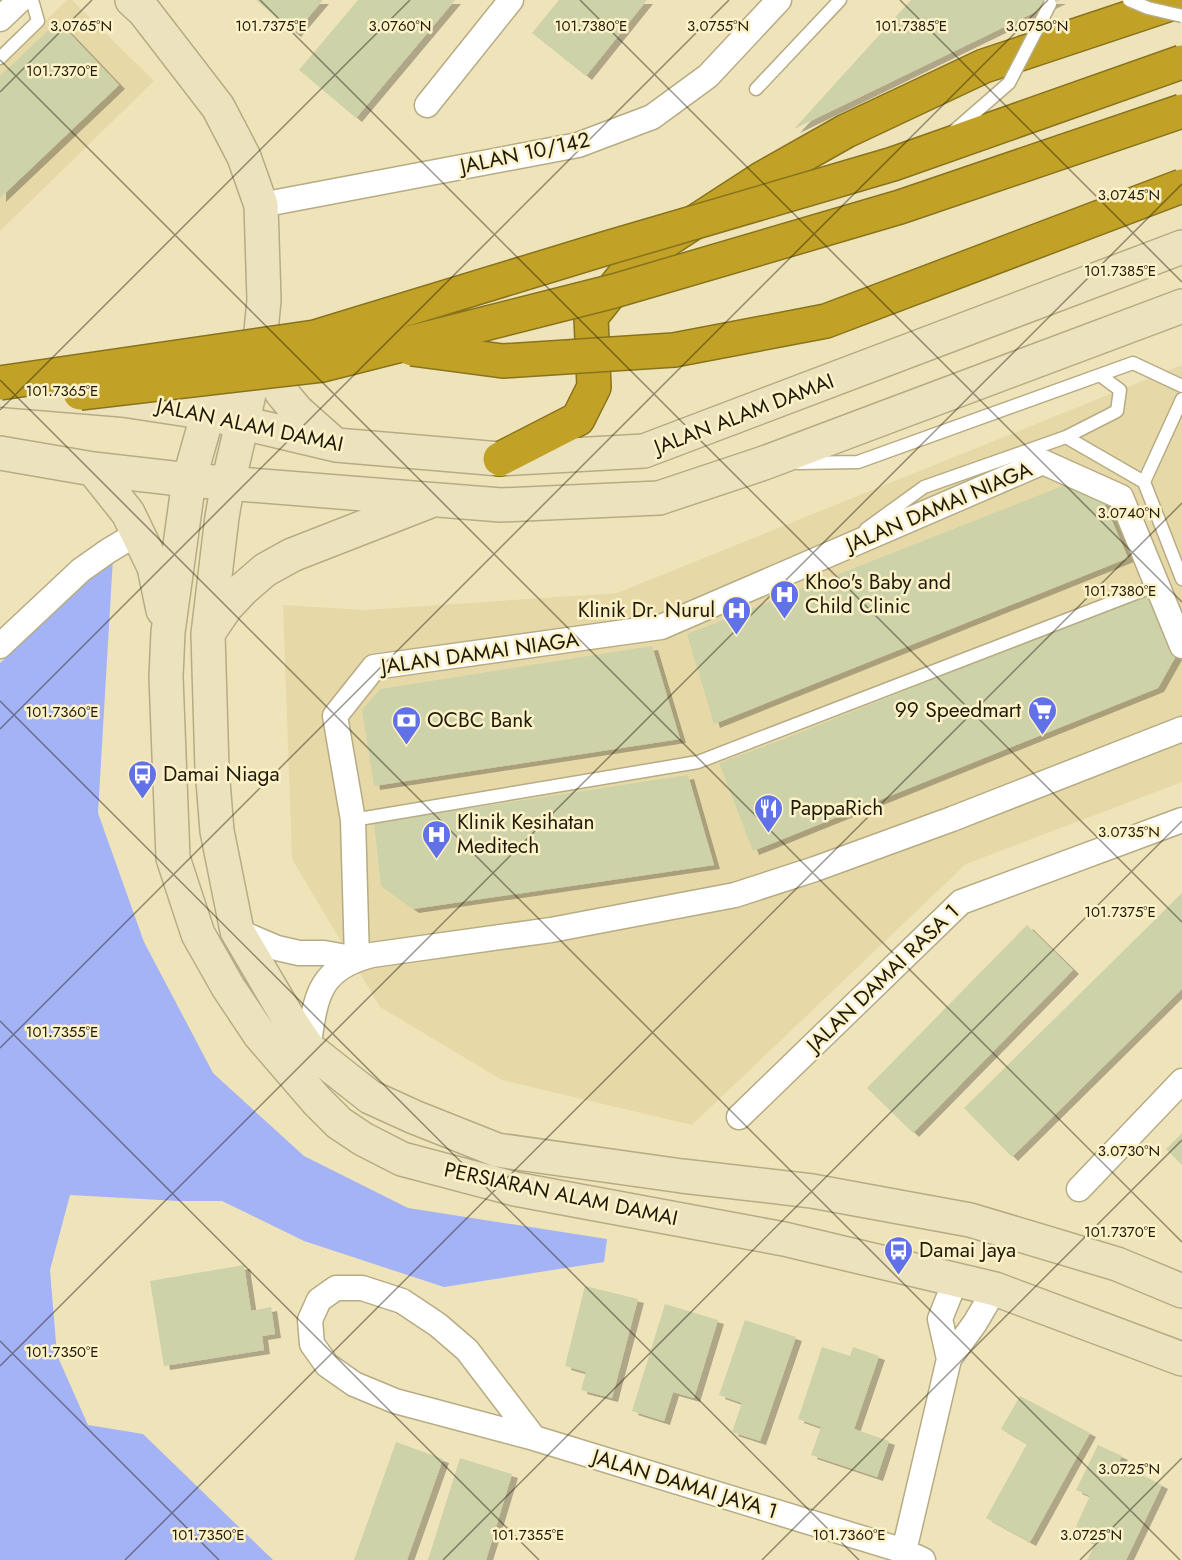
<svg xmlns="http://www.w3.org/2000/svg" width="1182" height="1560" font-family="Jost,sans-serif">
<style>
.built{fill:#e7d9a7}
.green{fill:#a4b3f5}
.building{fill:#cdd2a9;filter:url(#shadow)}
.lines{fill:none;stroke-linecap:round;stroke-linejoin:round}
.lane-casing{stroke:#b6ab83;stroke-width:15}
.street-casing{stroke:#b6ab83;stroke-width:27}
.secondary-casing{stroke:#b6ab83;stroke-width:36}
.highway-casing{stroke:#88731d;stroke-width:36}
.lane{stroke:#fff;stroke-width:12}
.street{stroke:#fff;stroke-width:24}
.secondary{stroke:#ece3be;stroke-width:33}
.highway{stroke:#c1a226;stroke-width:33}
.lane-bridge-casing{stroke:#b6ab83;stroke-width:15;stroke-linecap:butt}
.highway-bridge-casing{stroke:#88731d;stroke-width:36;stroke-linecap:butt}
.lane-bridge{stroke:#fff;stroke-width:12}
.highway-bridge{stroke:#c1a226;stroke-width:33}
.ticks{fill:none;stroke:#1f1b0b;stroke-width:1.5;stroke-opacity:0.45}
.labels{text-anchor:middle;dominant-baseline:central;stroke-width:5;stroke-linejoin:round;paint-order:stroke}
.street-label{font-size:21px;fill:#1f1b0b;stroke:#fdf1c7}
.poi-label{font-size:21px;fill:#1f1b0b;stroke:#fdf1c7;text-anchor:start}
.ticks-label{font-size:15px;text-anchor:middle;fill:#1f1b0b;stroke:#fdf1c7;stroke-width:5;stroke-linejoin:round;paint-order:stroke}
</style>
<defs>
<filter id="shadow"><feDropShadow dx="6" dy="4" stdDeviation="0" flood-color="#0004"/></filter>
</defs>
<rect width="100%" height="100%" fill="#efe3ba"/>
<path class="built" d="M67,0H72L154,81L0,231V65Z
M1182,365V782L966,864L692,1125L502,1080L380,1007L292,859L283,605L364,610L617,593Z"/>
<path class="green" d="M113,558L98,813L144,942L213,1073L304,1156L408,1208L607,1239L604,1262L444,1287L304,1241L222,1201H178L70,1195L50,1270L57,1355L88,1425L143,1434L273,1560H0V663Z"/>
<path class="building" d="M256,0H323L295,33Z
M358,0H455L356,118L299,70Z
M559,0H647L586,76L532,33Z
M911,0H1060L794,129Z
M58,21L119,85L0,198V76Z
M1070,483L1103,500L1128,558L714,724L687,634Z
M1151,594L1176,656L1158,688L753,851L719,763L776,742L1082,620Z
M652,646L680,739L374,786L362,710L380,689Z
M688,775L714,865L413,909L381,886L374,823Z
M1182,893V989L1012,1157L964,1108Z
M1027,925L1073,970L913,1133L867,1088Z
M1182,1133V1165L1166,1149Z
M244,1265L251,1311L271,1307L275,1334L262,1336L264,1350L164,1366L150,1281Z
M585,1286L638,1299L612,1398L581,1390L586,1372L565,1366Z
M665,1304L718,1320L694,1398L673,1392L664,1421L632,1411Z
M745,1320L796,1337L760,1441L732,1432L742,1403L719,1395Z
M822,1347L850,1356L853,1347L879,1356L854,1429L889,1441L877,1477L811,1455L821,1427L798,1419Z
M1020,1396L1090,1433L1030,1542L986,1518L1027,1444L1001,1429Z
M396,1442L443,1459L407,1560H354Z
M1098,1445L1122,1456L1118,1463L1162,1485L1126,1560H1087L1095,1544L1073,1533L1090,1496L1076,1490Z
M460,1458L512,1474L486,1560H428Z"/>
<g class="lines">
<defs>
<path id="lane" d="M0,58L38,21L32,0
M756,89L840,0
M1066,437L1144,482L1182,579
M798,463L858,462L1133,363L1182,386
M1144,482L1182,399
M866,529L924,487L1066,437L1117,411L1120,390L1101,376
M353,820L698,762L1157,585"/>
<path id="street" d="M0,19L20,0
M427,105L511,0
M261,205L578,145L652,117L708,76L779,0
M0,646L81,570L108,551L138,533
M237,931L277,948L299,953H324L357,959
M357,959L353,820L335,716L374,667L661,627L1043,462L1121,497L1182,646
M308,1048C316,999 316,969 372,955L551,930L735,895L815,869L952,819L1182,729
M739,1117L961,902L1182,820
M1079,1189L1182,1081
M949,1359L940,1319L956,1279
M534,1438L467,1350L438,1325L402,1301L362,1288H336L319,1300L310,1320L312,1344L327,1365L354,1384L395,1401L534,1438L904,1551L923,1560
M904,1551L949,1359L975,1323L995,1289"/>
<path id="secondary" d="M132,0L144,11L218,107L244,157L261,205L264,300L259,352L228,483L222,517L208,634L212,769L217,831L237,931L290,1021L308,1048L370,1097L414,1117L497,1150L682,1176L812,1191L970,1220L1117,1264L1182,1291
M259,352L282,393L297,411L333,443
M239,354L226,377L208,413L189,480L168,632L166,677L173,858L198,934L228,987L260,1035L317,1101L339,1123L363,1139L402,1159L515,1189L784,1239L995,1289L1182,1359
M0,390L123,400L208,413L243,423L336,445L500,459L644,451L1182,247
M0,453L93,469L189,480L501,505L659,498L764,463L1182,306
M93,469L128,513L154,567L163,610
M209,632L226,607L243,589L265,570L292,555L428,502"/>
<path id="highway" d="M500,459L578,419L594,387L591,317L626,273L667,240L761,179L846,131L984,66L1182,0"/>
</defs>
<use href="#lane" class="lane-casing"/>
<use href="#street" class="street-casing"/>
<use href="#secondary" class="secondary-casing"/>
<use href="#highway" class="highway-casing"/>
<use href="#lane" class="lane"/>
<use href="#street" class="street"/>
<use href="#secondary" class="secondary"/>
<use href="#highway" class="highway"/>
<defs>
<path id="lane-bridge" d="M1129,0L1148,8L1182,16
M954,131L1009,83L1050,4"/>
<path id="highway-bridge" d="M412,349L503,361L674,350L826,321L1182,186
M0,383L315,337L607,248L893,164L1182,62
M80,393L322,365L614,291L900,207L1182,111"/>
</defs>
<use href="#lane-bridge" class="lane-bridge-casing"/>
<use href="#highway-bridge" class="highway-bridge-casing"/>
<use href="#lane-bridge" class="lane-bridge"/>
<use href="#highway-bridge" class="highway-bridge"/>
</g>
<path class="ticks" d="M260,0L1182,922M580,0L1182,602M900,0L1182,282M0,60L1182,1242M0,92L92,0M0,380L1180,1560M0,410L410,0M0,701L859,1560M0,729L729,0M0,1021L539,1560M0,1048L1048,0M0,1341L219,1560M0,1366L1182,184M125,1560L1182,503M443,1560L1182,821M762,1560L1182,1140M1080,1560L1182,1458"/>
<defs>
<symbol id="hospital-pin" viewBox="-11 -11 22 30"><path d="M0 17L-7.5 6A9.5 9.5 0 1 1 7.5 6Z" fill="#6171e8" stroke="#fdf1c7"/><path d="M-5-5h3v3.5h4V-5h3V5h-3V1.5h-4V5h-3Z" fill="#fff"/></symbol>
<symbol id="supermarket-pin" viewBox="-11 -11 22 30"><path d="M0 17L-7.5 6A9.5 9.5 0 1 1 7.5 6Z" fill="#6171e8" stroke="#fdf1c7"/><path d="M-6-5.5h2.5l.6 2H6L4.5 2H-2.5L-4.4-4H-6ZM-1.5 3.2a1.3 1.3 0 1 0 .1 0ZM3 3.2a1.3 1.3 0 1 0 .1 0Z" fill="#fff"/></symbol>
<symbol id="bank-pin" viewBox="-11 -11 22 30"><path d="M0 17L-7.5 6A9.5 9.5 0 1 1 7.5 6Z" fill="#6171e8" stroke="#fdf1c7"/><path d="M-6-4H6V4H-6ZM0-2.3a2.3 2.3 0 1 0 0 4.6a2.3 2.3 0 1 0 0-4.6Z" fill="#fff"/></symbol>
<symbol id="bus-pin" viewBox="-11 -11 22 30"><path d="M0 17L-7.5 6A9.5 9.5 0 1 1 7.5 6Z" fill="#6171e8" stroke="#fdf1c7"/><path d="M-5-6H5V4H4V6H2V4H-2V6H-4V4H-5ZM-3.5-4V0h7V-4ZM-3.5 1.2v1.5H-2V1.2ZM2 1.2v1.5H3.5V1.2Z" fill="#fff"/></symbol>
<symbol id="restaurant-pin" viewBox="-11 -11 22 30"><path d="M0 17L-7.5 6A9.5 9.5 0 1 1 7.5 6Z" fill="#6171e8" stroke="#fdf1c7"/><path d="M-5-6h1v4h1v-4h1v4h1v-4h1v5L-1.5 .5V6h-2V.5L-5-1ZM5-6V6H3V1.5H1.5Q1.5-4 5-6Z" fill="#fff"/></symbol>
</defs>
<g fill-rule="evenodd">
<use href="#hospital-pin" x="768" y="578" width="33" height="45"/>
<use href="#hospital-pin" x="720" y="594" width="33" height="45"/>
<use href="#supermarket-pin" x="1026" y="694" width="33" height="45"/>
<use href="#bank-pin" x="390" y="704" width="33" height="45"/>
<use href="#bus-pin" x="126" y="758" width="33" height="45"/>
<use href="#restaurant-pin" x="752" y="792" width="33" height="45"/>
<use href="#hospital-pin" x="420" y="818" width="33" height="45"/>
<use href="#bus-pin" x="882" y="1234" width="33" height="45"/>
</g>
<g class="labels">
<g class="street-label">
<text transform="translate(525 153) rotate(-12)">JALAN 10/142</text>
<text transform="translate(744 414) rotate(-21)">JALAN ALAM DAMAI</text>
<text transform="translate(250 425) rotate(12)">JALAN ALAM DAMAI</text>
<text transform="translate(939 507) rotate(-23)">JALAN DAMAI NIAGA</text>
<text transform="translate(480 653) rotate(-8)">JALAN DAMAI NIAGA</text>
<text transform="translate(883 978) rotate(-44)">JALAN DAMAI RASA 1</text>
<text transform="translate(561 1194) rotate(12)">PERSIARAN ALAM DAMAI</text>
<text transform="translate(685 1484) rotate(17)">JALAN DAMAI JAYA 1</text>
</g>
<g class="poi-label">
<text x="805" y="582">Khoo's Baby and<tspan x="805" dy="24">Child Clinic</tspan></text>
<text x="715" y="610" text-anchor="end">Klinik Dr. Nurul</text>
<text x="1021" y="710" text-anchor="end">99 Speedmart</text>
<text x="427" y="720">OCBC Bank</text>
<text x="163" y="774">Damai Niaga</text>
<text x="790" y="808">PappaRich</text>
<text x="457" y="822">Klinik Kesihatan<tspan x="457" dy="24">Meditech</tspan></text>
<text x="919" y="1250">Damai Jaya</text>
</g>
</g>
<g class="ticks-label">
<text x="81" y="31">3.0765°N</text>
<text x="271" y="31">101.7375°E</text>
<text x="400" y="31">3.0760°N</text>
<text x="591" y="31">101.7380°E</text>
<text x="718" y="31">3.0755°N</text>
<text x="911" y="31">101.7385°E</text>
<text x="1037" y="31">3.0750°N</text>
<text x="62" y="76">101.7370°E</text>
<text x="1129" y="200">3.0745°N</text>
<text x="1120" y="276">101.7385°E</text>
<text x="62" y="396">101.7365°E</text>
<text x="1129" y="518">3.0740°N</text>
<text x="1120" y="596">101.7380°E</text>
<text x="62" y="717">101.7360°E</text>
<text x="1129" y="837">3.0735°N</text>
<text x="1120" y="917">101.7375°E</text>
<text x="62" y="1037">101.7355°E</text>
<text x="1129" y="1156">3.0730°N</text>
<text x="1120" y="1237">101.7370°E</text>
<text x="62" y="1357">101.7350°E</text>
<text x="1129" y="1474">3.0725°N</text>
<text x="208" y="1540">101.7350°E</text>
<text x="528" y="1540">101.7355°E</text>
<text x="849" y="1540">101.7360°E</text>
<text x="1091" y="1540">3.0725°N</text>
</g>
</svg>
